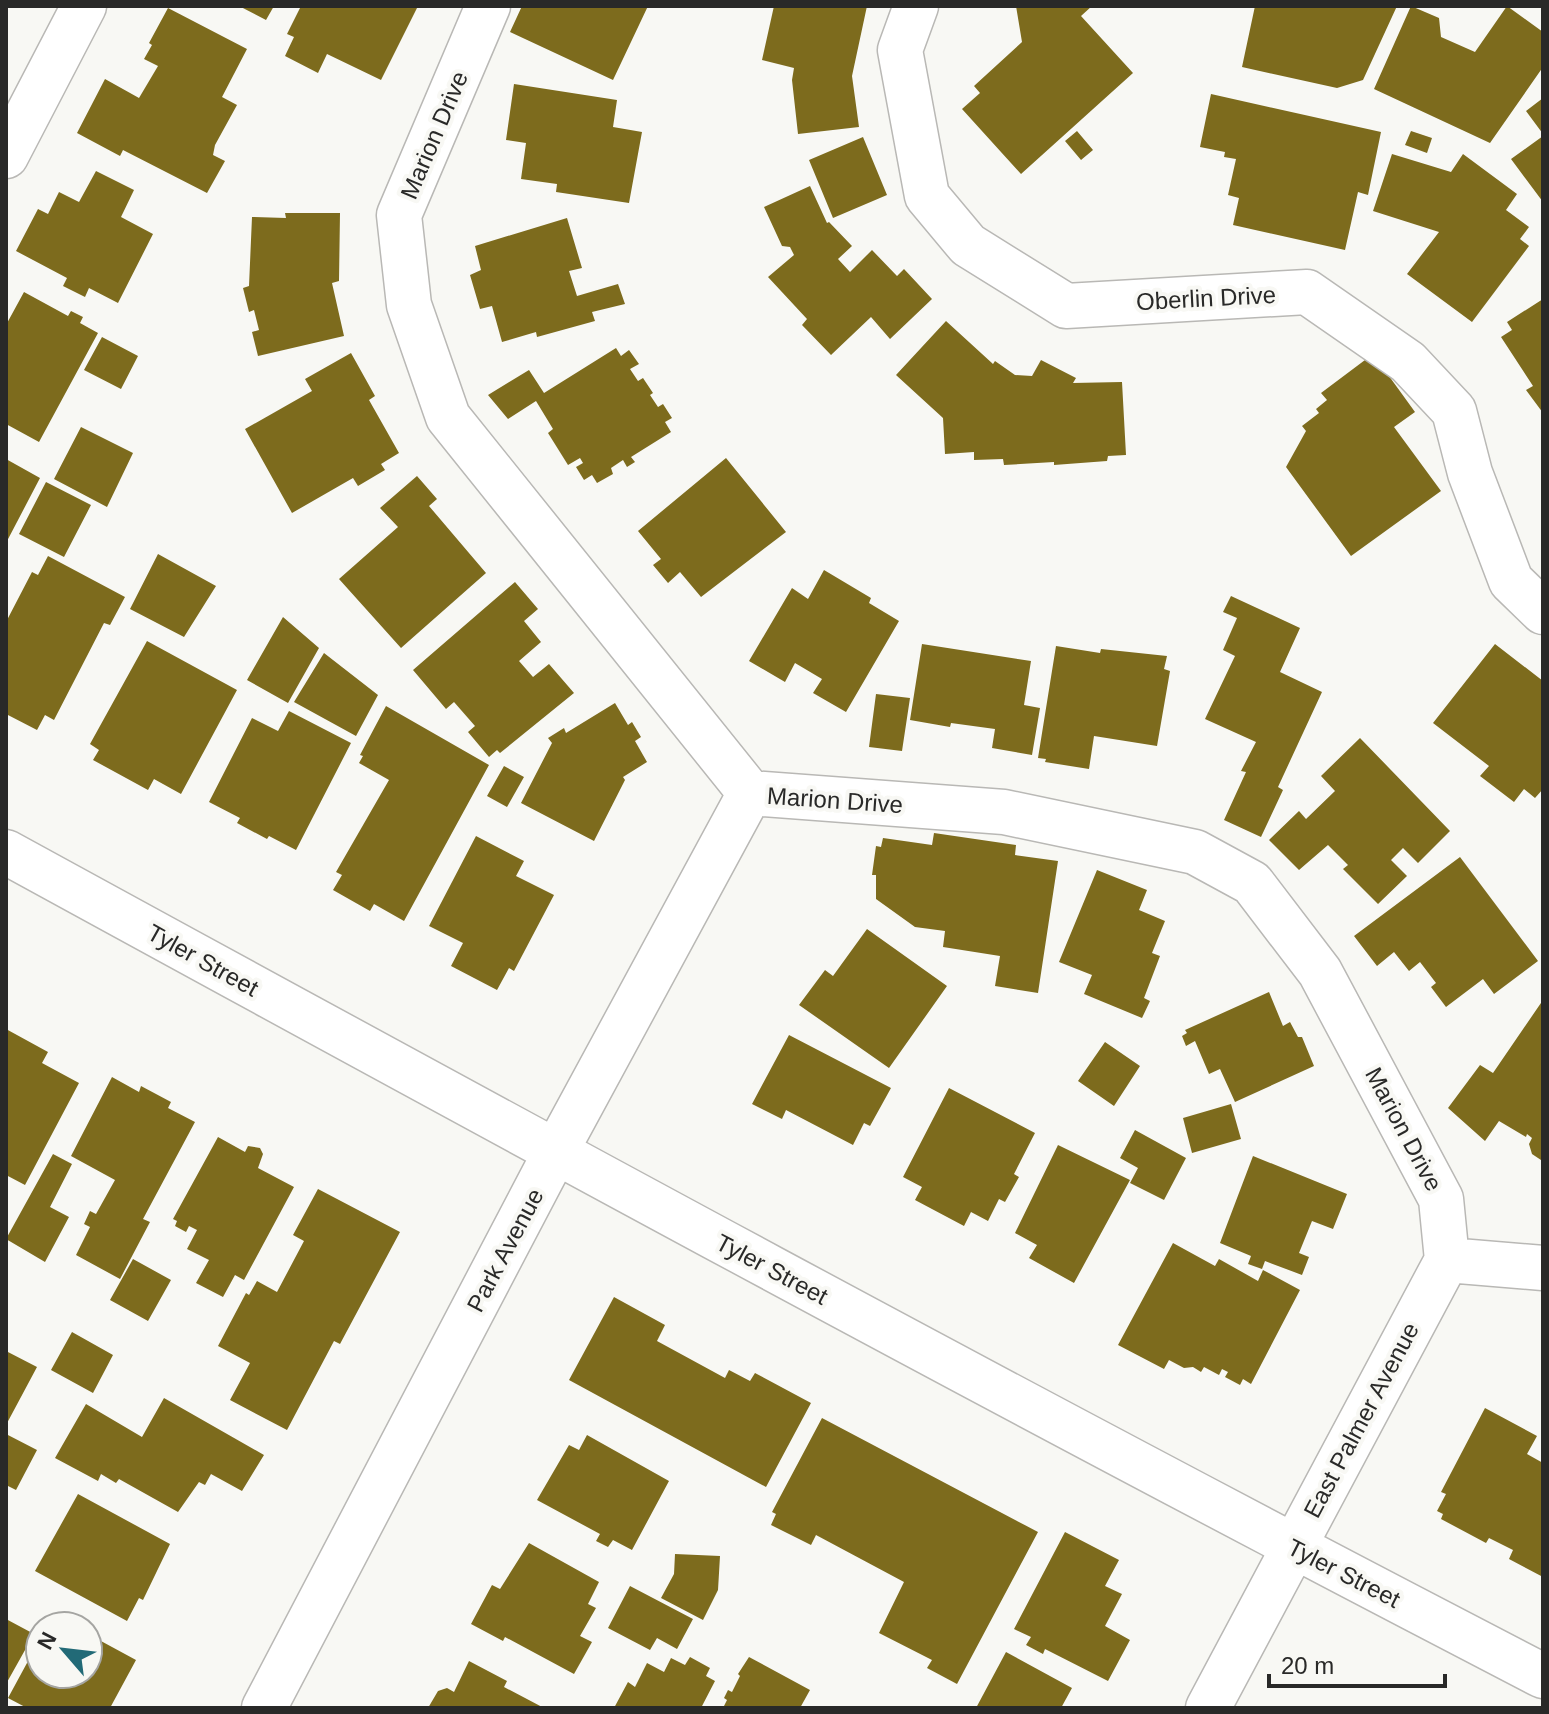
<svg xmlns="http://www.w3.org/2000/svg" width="1549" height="1714" font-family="Helvetica,sans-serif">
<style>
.building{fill:#7d6b1d}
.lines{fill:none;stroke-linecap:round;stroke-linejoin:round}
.minor-casing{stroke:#b9b8b5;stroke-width:47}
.minor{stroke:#fff;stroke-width:44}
.labels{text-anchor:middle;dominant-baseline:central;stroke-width:8;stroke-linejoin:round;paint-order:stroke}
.street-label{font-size:24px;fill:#292928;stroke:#f8f8f4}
</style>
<rect width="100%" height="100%" fill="#f8f8f4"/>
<path class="building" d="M239,6H274L266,20Z
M301,6H418L381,80L327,54L318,73L285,56L294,37L287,34Z
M522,6H648L613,80L510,32Z
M774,6H867L852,76L859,127L798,134L792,80L794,68L762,60Z
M1016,6H1092L1081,16L1133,73L1021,174L962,109L980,93L974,86L1022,42Z
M1255,6H1397L1363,80L1337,88L1242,67Z
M1411,6L1439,18L1441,37L1475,52L1507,6L1543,32V67L1490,143L1374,89Z
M168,8L247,49L222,97L237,105L215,145L213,155L225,161L207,193L123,150L120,156L77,133L105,79L139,98L158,66L144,59L152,45L149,43Z
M514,84L617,100L613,127L642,132L629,203L556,192L557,184L521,179L526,143L506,140Z
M1211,94L1381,132L1368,195L1358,192L1345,250L1233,225L1239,198L1228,195L1236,159L1224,157L1225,152L1200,147Z
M1543,98V134L1526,111Z
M1077,131L1093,150L1081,160L1065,141Z
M1411,131L1432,138L1427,153L1405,145Z
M1543,136V202L1511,159Z
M863,137L887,195L833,218L809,160Z
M1392,154L1451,172L1463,154L1517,194L1506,210L1529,227L1520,239L1529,246L1472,322L1407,274L1439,232L1373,211Z
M96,171L134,190L121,217L153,234L118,303L89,288L85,297L63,286L67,278L16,251L38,209L48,214L59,192L79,202Z
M810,186L827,223L829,222L852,246L838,259L850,272L872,250L897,276L904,269L932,299L890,339L871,317L831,355L802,325L807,319L768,277L794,255L790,247L782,246L764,207Z
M285,213H340L339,281L332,283L344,336L258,356L252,332L259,330L254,310L249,312L243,288L249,286L252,217L286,218Z
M567,218L582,268L569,271L577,296L618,284L625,304L592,312L595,321L537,337L536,332L502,342L492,306L480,309L470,275L481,270L475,246Z
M24,292L68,316L71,311L83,317L80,323L98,333L39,442L6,424V325Z
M1543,299V413L1526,390L1533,386L1501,337L1512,330L1507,322Z
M946,321L993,364L995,361L1015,375L1032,376L1041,360L1076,378L1073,383L1122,382L1126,455L1108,456L1107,461L1054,465V462L1004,465L1003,459L974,460V452L945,454L943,418L896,375Z
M102,337L138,356L121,389L84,370Z
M616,348L621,356L629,350L639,364L630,369L638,381L643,378L653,393L650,395L658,407L663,404L672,418L665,422L671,432L631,457L635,462L627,467L623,460L611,468L613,474L597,483L592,475L584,480L576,467L583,463L580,458L568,465L548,433L553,429L536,401L508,419L488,395L529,370L544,393Z
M351,353L375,396L369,400L399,453L381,464L385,470L358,486L353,478L292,513L245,429L312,391L305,379Z
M1373,354L1415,412L1394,427L1441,491L1351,556L1286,467L1306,431L1302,426L1319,413L1316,409L1327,400L1321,393Z
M81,427L133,453L107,507L54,479Z
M726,458L786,532L701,597L680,572L668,583L653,565L661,559L638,531Z
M6,459L40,478L6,543Z
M417,476L437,499L429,506L486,573L401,648L339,579L398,527L380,508Z
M46,482L91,505L64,557L19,534Z
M158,554L216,586L184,637L130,609Z
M48,556L125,597L110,625L104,623L54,720L45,715L37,730L6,714V622L32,572L38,575Z
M824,570L871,598L869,603L899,621L846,712L813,693L822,679L795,663L785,682L749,661L792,588L808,599Z
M515,582L538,609L524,621L541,642L519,661L533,677L549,664L574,693L500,753L497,750L489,757L468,732L475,726L454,702L446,709L413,670Z
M1231,596L1300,628L1280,672L1322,692L1278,787L1283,790L1261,837L1224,820L1246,772L1241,771L1256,742L1205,719L1235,656L1223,650L1237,618L1223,612Z
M283,617L319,648L288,703L247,680Z
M147,641L237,690L181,794L154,779L148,790L93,760L99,750L90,744Z
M922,644L1031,661L1024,705L1040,708L1032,755L992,748L995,729L951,723L950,727L910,720Z
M1495,644L1543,681V789L1535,798L1524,789L1514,802L1480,776L1489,766L1433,723Z
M1056,646L1100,653L1101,649L1167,656L1164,669L1170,671L1157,746L1094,736L1089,769L1045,762L1046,759L1038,758Z
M324,653L378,695L356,736L294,702Z
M876,694L910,698L902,751L869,747Z
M615,703L628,725L632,722L641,737L635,741L647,762L623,777L625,780L594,841L521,803L552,743L548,738L564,728L566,733Z
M386,706L489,765L404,921L374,904L370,911L333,890L342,875L336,872L389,780L359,763L363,756L360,755Z
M289,711L351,743L296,850L269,836L267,839L237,823L240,818L209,802L252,718L278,731Z
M1360,738L1450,831L1418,863L1403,848L1391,860L1407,876L1378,904L1343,869L1348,865L1328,845L1299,870L1269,840L1299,811L1306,819L1335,791L1321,776Z
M504,766L524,777L507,807L487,796Z
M934,833L1016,845L1015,855L1058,861L1038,993L995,986L1000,956L943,947L945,931L915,927L876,899V875H872L876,846L881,847L883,838L932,845Z
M476,836L524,861L516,876L554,895L514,971L509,968L497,990L451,966L463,943L429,926Z
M1460,857L1538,961L1494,994L1483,979L1446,1007L1431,987L1436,983L1420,962L1409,971L1394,952L1377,966L1354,936Z
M1097,870L1147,890L1139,910L1165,921L1152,953L1160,956L1144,998L1150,1001L1142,1018L1084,994L1092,975L1059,962Z
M867,929L947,986L889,1068L799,1005L825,970L833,976Z
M1269,992L1283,1026L1290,1022L1298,1037H1302L1314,1066L1235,1102L1220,1069L1209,1074L1195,1041L1186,1046L1182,1036L1187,1033L1185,1030Z
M1543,1000V1160H1541L1532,1154L1529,1144L1532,1138L1527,1134L1526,1137L1499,1121L1485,1141L1448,1108L1480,1065L1493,1073Z
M6,1029L48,1052L42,1063L79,1083L25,1185L6,1175Z
M789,1035L891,1088L870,1126L864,1123L853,1145L786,1110L782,1119L752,1104Z
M1105,1042L1140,1066L1114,1106L1078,1081Z
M112,1077L139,1092L141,1086L171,1102L168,1108L195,1122L143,1219L150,1222L120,1279L76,1255L90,1227L84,1224L90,1211L96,1214L115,1180L71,1156Z
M949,1088L1035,1133L1014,1174L1019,1177L1005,1202L999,1199L988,1221L971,1212L964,1226L915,1200L922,1187L903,1177Z
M1231,1104L1241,1139L1192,1153L1183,1118Z
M1135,1130L1186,1158L1164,1200L1130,1183L1138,1168L1120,1158Z
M218,1137L245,1152L248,1146L260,1148L263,1154L258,1168L294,1187L244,1280L235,1275L223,1297L196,1283L209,1260L187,1249L197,1230L189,1226L186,1232L175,1226L177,1221L173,1219Z
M1058,1145L1130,1180L1074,1283L1029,1258L1037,1245L1015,1233Z
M53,1154L72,1164L50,1207L69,1217L45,1262L6,1239Z
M1253,1156L1347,1194L1333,1229L1312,1221L1299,1253L1309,1257L1302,1275L1265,1261L1262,1269L1248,1264L1251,1256L1220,1243Z
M318,1189L400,1232L340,1344L334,1341L287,1430L230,1400L250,1363L218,1346L246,1293L249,1295L257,1281L277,1292L304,1241L293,1235Z
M1173,1243L1215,1266L1219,1259L1258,1281L1263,1270L1300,1290L1251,1384L1243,1379L1240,1385L1225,1377L1228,1372L1222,1369L1219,1375L1204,1367L1201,1372L1193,1367L1184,1368L1169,1360L1164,1369L1118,1345Z
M133,1259L171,1280L148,1321L110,1300Z
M614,1297L665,1325L657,1341L725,1378L729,1370L750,1381L755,1373L811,1403L766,1487L569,1380Z
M72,1332L113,1355L93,1393L51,1370Z
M6,1351L37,1367L6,1425Z
M164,1398L264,1455L242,1491L211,1474L205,1485L199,1482L178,1512L119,1479L116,1483L101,1474L98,1481L55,1458L86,1404L142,1437Z
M1485,1408L1537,1436L1527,1454L1543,1463V1577L1509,1559L1513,1550L1489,1538L1486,1543L1441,1519L1443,1514L1437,1511L1446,1494L1441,1492Z
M822,1418L1038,1532L957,1684L927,1668L932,1660L879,1633L904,1582L816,1535L811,1545L771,1525L776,1514L772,1512Z
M6,1434L37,1450L16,1490L6,1485Z
M587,1435L669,1481L632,1550L613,1540L608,1547L596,1541L600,1534L537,1500L569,1445L579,1450Z
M78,1494L170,1544L143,1600L139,1598L127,1621L35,1571Z
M1065,1532L1119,1560L1105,1586L1122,1594L1105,1626L1130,1640L1108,1681L1045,1649L1043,1654L1026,1645L1031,1637L1014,1629Z
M529,1543L599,1582L588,1604L596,1608L580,1636L592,1642L574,1674L505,1637L503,1641L471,1624L492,1585L500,1589Z
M675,1554L720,1556L718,1590L703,1620L661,1598L674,1574Z
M630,1586L693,1619L677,1649L657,1638L650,1650L608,1628Z
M6,1619L34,1634L6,1684Z
M88,1634L136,1660L110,1708H27L8,1698L40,1639V1674H88Z
M1006,1652L1072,1688L1061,1708H976Z
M690,1657L710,1668L706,1676L715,1681L701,1708H614L628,1682L635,1687L647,1663L664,1672L671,1658L685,1665Z
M749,1657L810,1690L800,1708H723L727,1700L724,1698L728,1690L732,1692L740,1676L738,1674Z
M469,1661L507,1681L504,1687L544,1708H428L438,1691L447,1688L454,1692Z"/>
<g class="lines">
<defs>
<path id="minor" d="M488,6L399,215L409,305L448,417L750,793L1004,812L1195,852L1252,883L1320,972L1441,1199L1447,1260
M916,6L900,50L927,196L968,245L1066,306L1307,292L1408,362L1454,411L1470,473L1511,581L1543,612
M6,156L84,6
M6,852C516,1131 1027,1409 1543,1676
M1447,1260L1543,1268
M264,1708L555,1153L750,793
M1208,1708L1447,1260"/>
</defs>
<use href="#minor" class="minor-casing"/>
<use href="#minor" class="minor"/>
</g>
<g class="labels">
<g class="street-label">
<text transform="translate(434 135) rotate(-67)">Marion Drive</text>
<text transform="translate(1206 298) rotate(-3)">Oberlin Drive</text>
<text transform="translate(835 800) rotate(4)">Marion Drive</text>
<text transform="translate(203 960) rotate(29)">Tyler Street</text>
<text transform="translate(1404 1129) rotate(62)">Marion Drive</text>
<text transform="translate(505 1250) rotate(-62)">Park Avenue</text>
<text transform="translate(772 1269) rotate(28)">Tyler Street</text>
<text transform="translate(1361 1420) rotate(-62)">East Palmer Avenue</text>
<text transform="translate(1344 1573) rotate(27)">Tyler Street</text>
</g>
</g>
<rect width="1549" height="1714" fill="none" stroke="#292928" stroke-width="16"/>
<g transform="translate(64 1650) rotate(298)"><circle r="38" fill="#f8f8f4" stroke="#a5a5a2" stroke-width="2"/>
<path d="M0-6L14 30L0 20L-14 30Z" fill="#226a77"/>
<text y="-12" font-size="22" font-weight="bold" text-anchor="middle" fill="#292928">N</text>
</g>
<path d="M1269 1674v12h176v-12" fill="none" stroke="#292928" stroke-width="4"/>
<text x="1281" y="1674" font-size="24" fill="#292928" stroke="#f8f8f4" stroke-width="6" paint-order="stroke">20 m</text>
</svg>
